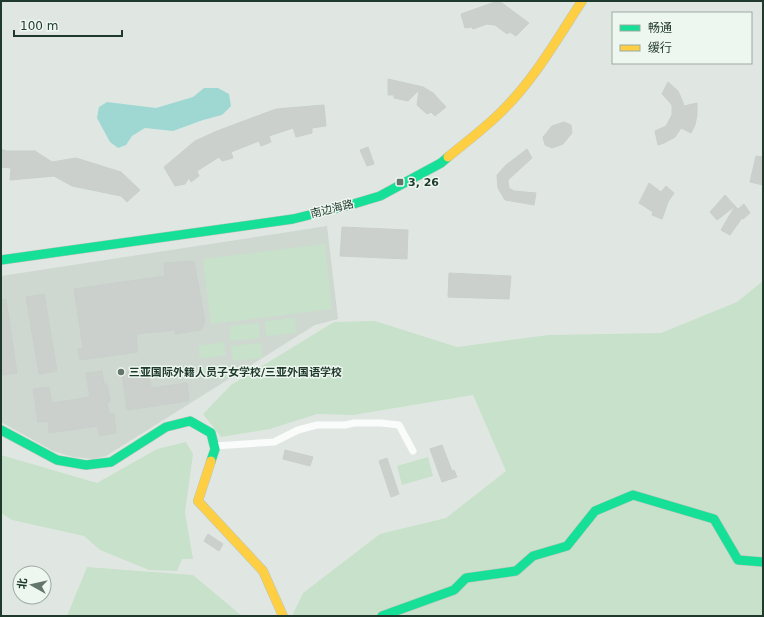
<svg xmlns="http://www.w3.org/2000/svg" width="764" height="617" font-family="'DejaVu Sans','Noto Sans SC',sans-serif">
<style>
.built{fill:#ced8d1}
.green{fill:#c8e1ca}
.water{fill:#9fd8d2}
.building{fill:#cbd0cd;stroke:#c9d0cb}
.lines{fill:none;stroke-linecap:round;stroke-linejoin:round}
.fast-casing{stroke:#b9c4bd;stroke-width:10}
.slow-casing{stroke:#b9c4bd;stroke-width:10}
.street{stroke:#fafbfb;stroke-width:7}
.fast{stroke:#16e098;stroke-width:9}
.slow{stroke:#ffcf43;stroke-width:9}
.poi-dot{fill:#63766c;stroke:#eef6f0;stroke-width:1.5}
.labels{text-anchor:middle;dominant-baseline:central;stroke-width:3;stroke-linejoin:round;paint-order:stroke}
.poi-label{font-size:11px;font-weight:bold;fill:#1f392c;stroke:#eef6f0;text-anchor:start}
.street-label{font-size:11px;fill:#1f392c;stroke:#eef6f0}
</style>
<rect width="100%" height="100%" fill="#e0e7e2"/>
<path class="built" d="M327,226L338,319L315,325L106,456L94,459L73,457L53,451L1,422V276Z"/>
<path class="green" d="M325,244L332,309L211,324L203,259Z
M763,281V616H292L303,593L380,534L446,518L506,471L473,395L353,415L317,414L270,429L221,437L203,414L231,385L334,322L375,321L457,347L549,335L661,333L737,302Z
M295,318L296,333L266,336L265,321Z
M259,323L260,338L230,341L229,326Z
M224,342L226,355L200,359L198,346Z
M261,343L263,358L233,361L231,346Z
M227,364L228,377L203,380L201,367Z
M186,442L193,454L185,512L193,559H182L177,571L149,570L100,550L84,536L12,520L1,513V455L97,483L157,449Z
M428,457L433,476L402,485L397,466Z
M87,567L193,575L242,616H67Z"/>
<path class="water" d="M204,88H218L229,94L231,106L222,115L203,120L173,131L145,128L132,136L126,145L118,148L110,142L97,118L99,107L107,102L156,108L193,97Z"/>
<path class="building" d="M495,2L502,3L529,23L516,36L510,32L507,34L495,25L487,24L473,29L472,27L465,28L461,14Z
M388,79L423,87L433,93L446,107L435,116L431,112L427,114L417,105L419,90L408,101L394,98V95H388Z
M668,82L678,91L682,100L684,106L697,103V115L695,125L691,133L681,128L675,137L664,143L658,145L655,131L666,126L672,115V105L662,94Z
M324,105L326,126L312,128V133L296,137L293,128L269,136L271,142L261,146L259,141L231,152L233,158L222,161L219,157L197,171L199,176L191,182L189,178L185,184L175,186L164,167L195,141L217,131L276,109Z
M564,122L571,125L572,133L563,144L552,148L545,145L543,137L552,126Z
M368,147L374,164L367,166L360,150Z
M1,149L6,151H35L52,162L76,158L121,172L140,190L127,202L121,196L72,186L54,176L10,180L11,168L1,167Z
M527,149L532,158L508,180L509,188L514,191L536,193L534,205L505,200L498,188L497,175L506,165Z
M756,156L763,157V185L750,182Z
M649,183L661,192L666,186L674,193L668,202L662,219L652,215L653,212L639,203Z
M725,195L735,206L717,220L710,212Z
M744,204L750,213L743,219L742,218L730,235L721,230L735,206L738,209Z
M342,227L408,230L407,259L340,256Z
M194,261L205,322L201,330L175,334V330L136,334L138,352L80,360L78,349L83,348L74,289L165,276L164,263Z
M449,273L511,276L509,299L448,297Z
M44,294L57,371L39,374L26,297Z
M6,299L17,373L3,375L1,363V300Z
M148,368L151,388L187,383L189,401L127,410L122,372Z
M102,371L104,384H107L110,402H107L109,414L114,413L116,433L99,436L98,426L49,433L48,421L38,422L33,389L49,387L52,403L90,397L86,373Z
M442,445L452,471L454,470L457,477L442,482L430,449Z
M285,450L313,457L310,466L283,459Z
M387,458L399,494L391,497L379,461Z
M208,534L223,544L219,551L204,541Z"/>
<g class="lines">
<defs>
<path id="fast" d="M1,260L293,219L350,205L380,196L441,163L448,157
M1,430L57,460L86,465L111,462L166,427L190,421L211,433L215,449L211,461
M382,616L454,590L466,578L516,571L533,556L567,546L595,511L633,495L714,519L738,560L763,562"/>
<path id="slow" d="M448,157C466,142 485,128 501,112C534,80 557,39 582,1
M211,461L198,501L263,571L283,616"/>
</defs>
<use href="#fast" class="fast-casing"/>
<use href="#slow" class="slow-casing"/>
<path class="street" d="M215,446L274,442L298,430L317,425H345L354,423H381L399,425L413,451"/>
<use href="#fast" class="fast"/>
<use href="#slow" class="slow"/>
</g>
<g class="poi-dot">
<rect x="396" y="178" width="8" height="8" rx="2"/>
<circle cx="121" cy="372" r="4"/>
</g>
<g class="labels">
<g class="poi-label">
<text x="408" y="182">3, 26</text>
<text x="129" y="372">三亚国际外籍人员子女学校/三亚外国语学校</text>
</g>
<g class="street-label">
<text transform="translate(332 209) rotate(-14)">南边海路</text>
</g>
</g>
<rect width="764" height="617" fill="none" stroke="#1f392c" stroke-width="4"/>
<rect x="612" y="12" width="140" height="52" fill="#eef6f0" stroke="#9baaa2"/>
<rect x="620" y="25" width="20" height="6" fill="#16e098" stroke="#9baaa2"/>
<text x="648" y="32" font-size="12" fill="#1f392c">畅通</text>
<rect x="620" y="45" width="20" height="6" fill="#ffcf43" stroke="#9baaa2"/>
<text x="648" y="52" font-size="12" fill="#1f392c">缓行</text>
<g transform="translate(32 585) rotate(278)"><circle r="19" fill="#eef6f0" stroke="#9baaa2"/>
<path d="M0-3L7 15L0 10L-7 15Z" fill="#63766c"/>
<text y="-6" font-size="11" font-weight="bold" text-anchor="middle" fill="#1f392c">北</text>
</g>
<path d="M14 30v6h108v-6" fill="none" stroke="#1f392c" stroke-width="2"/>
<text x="20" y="30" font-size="12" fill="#1f392c" stroke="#eef6f0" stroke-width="3" paint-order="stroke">100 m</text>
</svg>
